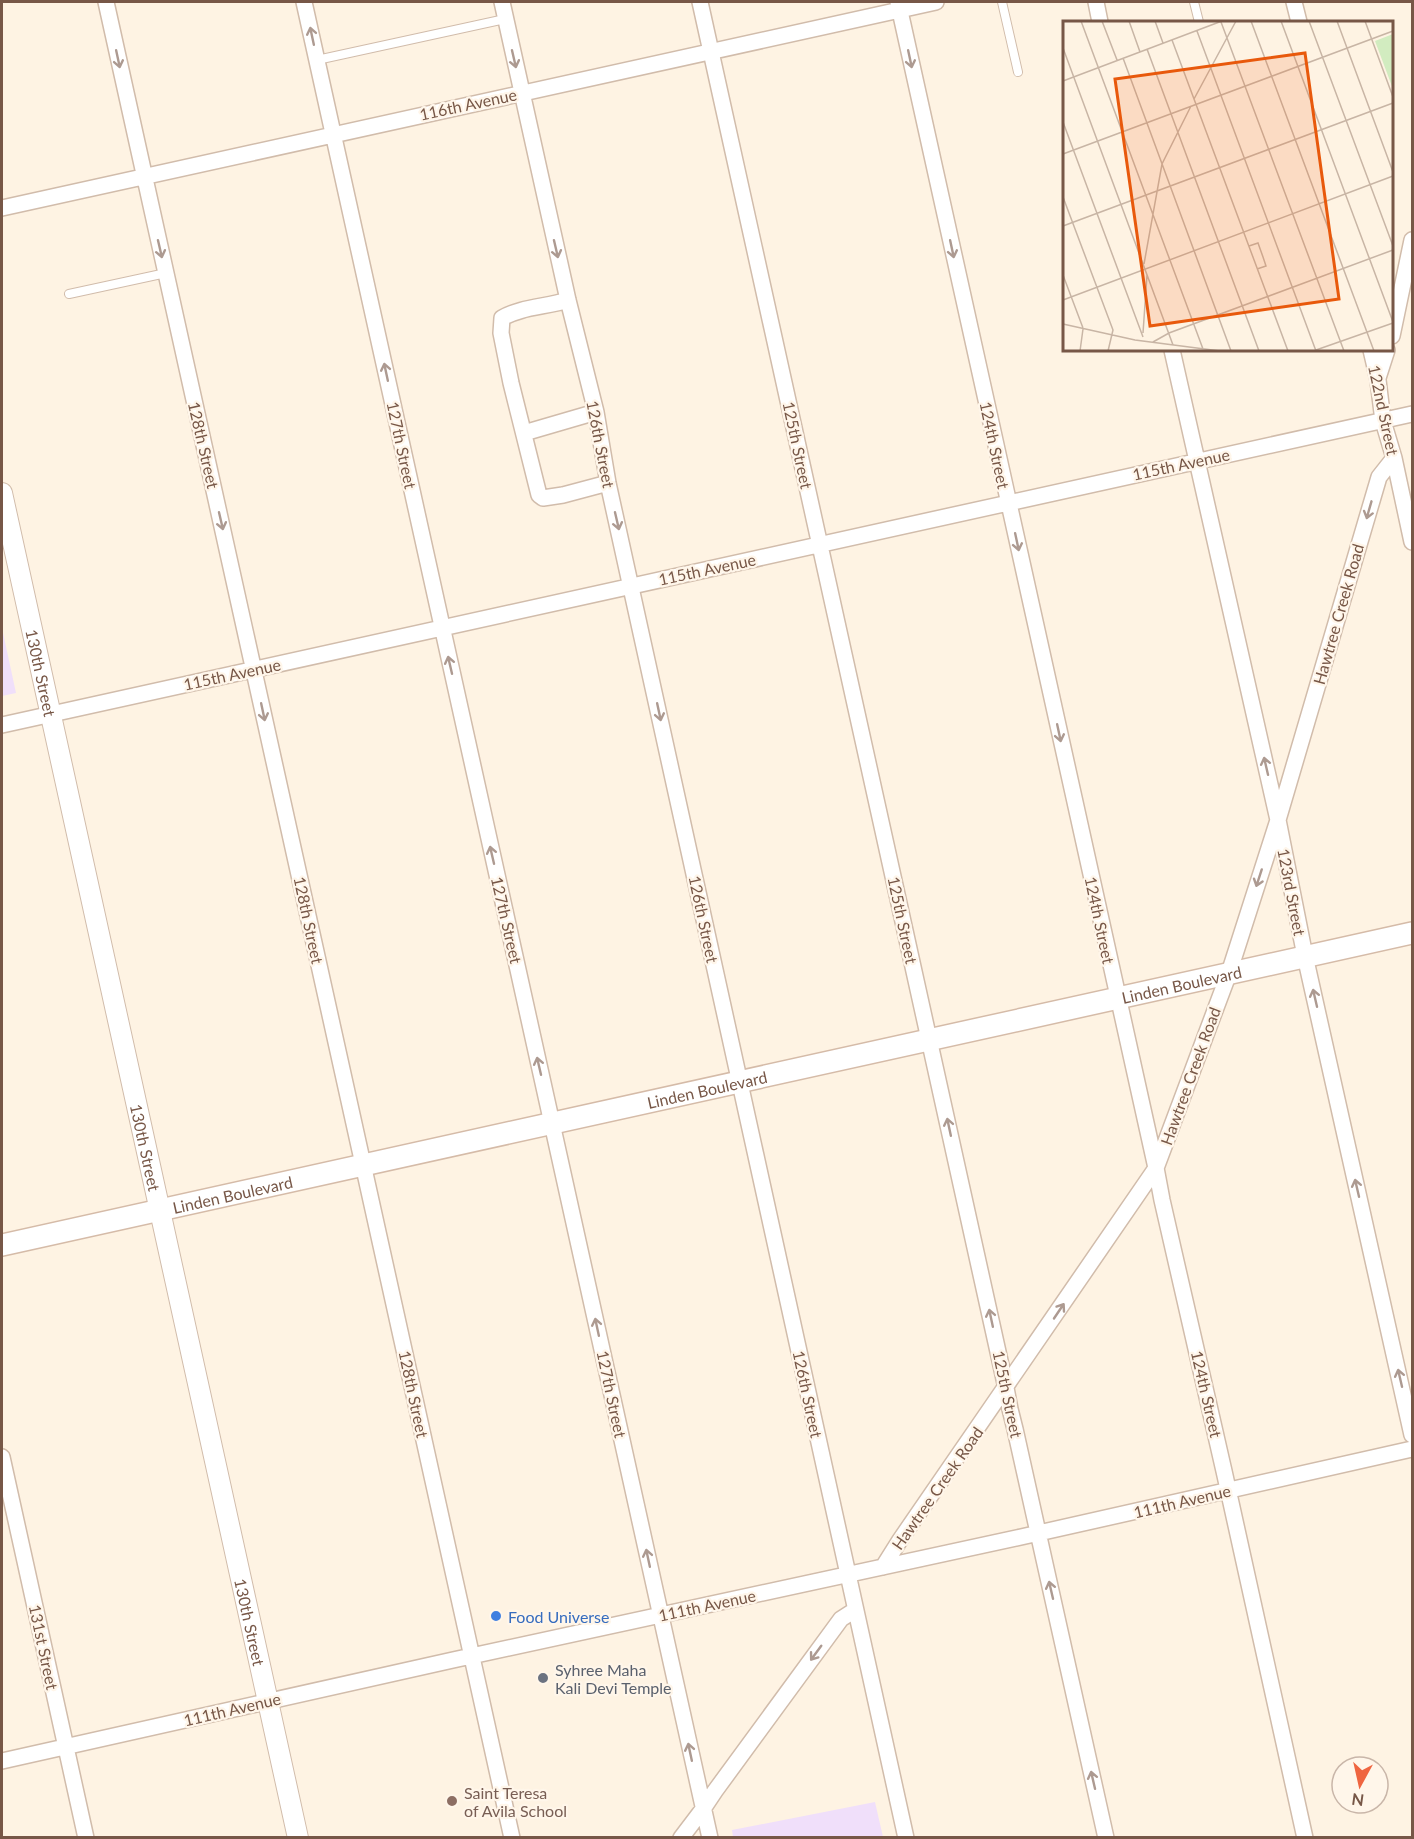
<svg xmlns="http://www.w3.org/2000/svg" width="1414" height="1839" font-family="Lato,sans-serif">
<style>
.education{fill:#f0dffa}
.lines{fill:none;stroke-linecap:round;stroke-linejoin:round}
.service-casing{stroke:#d1bcab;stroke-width:10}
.minor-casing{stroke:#d1bcab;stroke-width:18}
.tertiary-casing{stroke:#d1bcab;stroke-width:22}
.secondary-casing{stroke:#d5bba8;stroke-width:24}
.service{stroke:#fff;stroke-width:8}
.minor{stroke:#fff;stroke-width:15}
.tertiary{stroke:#fff;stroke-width:20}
.secondary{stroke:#fff;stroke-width:21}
.oneway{stroke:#ad9a91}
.shop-dot{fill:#3f7fe0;stroke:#fff6ea;stroke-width:2}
.worship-dot{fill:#6b7280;stroke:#fff6ea;stroke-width:2}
.education-dot{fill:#8d6e63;stroke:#fff6ea;stroke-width:2}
.labels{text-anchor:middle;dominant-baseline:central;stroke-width:4.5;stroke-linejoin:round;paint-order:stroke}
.street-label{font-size:16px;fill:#775747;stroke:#fff6ea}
.shop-label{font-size:16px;fill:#366cbe;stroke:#fff6ea;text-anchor:start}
.worship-label{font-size:16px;fill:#5b616d;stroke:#fff6ea;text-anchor:start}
.education-label{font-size:16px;fill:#785e54;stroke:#fff6ea;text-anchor:start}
.inset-road{fill:none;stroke:#c8b5a5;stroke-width:1.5}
.view{fill:#e8590c;fill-opacity:0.15;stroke:#e8590c;stroke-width:3}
.inset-edge{fill:none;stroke:#775747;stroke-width:3}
</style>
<rect width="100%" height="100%" fill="#fef3e3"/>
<path class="education" d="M2,628L16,693L2,696Z
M875,1802L883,1837H733L732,1830Z"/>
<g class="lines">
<defs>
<path id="service" d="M1002,2L1018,72
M1194,2L1199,22
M317,60L505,19
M69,294L166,273"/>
<path id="minor" d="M106,2L512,1838
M304,2L710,1838
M502,2L568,300L596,412L608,483L906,1838
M700,2L1006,1388L1010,1409L1015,1429L1106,1838
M898,2L1156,1168L1162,1200L1224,1471L1305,1838
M1096,2L1100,22
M1294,2L1299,22
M2,208L936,2
M568,300C546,307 521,307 502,318L501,333L511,383L539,495L543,498L563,495L608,483
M1392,336L1412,240
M1172,350L1278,820L1305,956L1412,1435
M1371,350L1378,380L1383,421L1394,458L1412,542
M1378,378L1387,350
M524,433L596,412
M2,725L1412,414
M2,1457L86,1838
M883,1567L900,1540L1156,1168L1229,973L1278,820L1379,477L1394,458
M2,1761L453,1660L1021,1537L1412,1449
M681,1838L703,1809L715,1791L841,1619L855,1610"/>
<g id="tertiary">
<path id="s1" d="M2,493L298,1838"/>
</g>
<g id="secondary">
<path id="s2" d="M2,1245L1412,933"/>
</g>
</defs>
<use href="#service" class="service-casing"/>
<use href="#minor" class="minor-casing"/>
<use href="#tertiary" class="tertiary-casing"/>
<use href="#secondary" class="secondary-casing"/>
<use href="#service" class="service"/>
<use href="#minor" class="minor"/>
<use href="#tertiary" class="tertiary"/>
<use href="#secondary" class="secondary"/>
</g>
<defs><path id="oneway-shaft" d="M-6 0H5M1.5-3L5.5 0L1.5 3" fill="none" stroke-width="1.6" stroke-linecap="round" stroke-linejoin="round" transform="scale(1.5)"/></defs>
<g class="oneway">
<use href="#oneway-shaft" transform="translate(312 36) rotate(-102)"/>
<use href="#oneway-shaft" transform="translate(118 59) rotate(78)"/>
<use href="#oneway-shaft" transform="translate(514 59) rotate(77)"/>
<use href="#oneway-shaft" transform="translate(910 59) rotate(78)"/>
<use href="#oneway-shaft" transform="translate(160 249) rotate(77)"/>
<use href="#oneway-shaft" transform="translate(556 249) rotate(77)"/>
<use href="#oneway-shaft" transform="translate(952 249) rotate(78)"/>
<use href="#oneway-shaft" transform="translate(386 372) rotate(-102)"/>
<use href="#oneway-shaft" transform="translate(1369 510) rotate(106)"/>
<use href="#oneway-shaft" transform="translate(221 521) rotate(77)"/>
<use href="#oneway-shaft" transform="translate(617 521) rotate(77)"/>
<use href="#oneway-shaft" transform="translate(1017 542) rotate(78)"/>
<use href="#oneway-shaft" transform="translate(450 665) rotate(-103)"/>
<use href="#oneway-shaft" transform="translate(263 712) rotate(78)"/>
<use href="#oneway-shaft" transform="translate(659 712) rotate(78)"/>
<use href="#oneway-shaft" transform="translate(1059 733) rotate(78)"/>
<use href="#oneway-shaft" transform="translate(1266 766) rotate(-103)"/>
<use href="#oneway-shaft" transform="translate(492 855) rotate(-103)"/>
<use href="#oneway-shaft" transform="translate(1259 878) rotate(108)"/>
<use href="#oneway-shaft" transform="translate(1315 998) rotate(-103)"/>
<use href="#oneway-shaft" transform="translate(539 1066) rotate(-103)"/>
<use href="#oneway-shaft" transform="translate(949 1127) rotate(-102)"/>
<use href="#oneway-shaft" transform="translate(1357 1188) rotate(-103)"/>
<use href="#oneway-shaft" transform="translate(1059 1311) rotate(-56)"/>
<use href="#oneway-shaft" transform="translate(991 1318) rotate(-102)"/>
<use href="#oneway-shaft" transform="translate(597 1327) rotate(-102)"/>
<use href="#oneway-shaft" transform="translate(1400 1378) rotate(-103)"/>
<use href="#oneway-shaft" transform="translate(648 1558) rotate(-102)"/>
<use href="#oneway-shaft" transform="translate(1051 1590) rotate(-103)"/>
<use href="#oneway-shaft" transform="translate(816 1653) rotate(126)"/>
<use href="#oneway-shaft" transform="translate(690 1752) rotate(-102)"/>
<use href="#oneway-shaft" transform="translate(1093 1780) rotate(-103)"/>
</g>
<circle class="shop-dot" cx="496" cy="1616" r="6"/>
<circle class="worship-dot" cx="543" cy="1678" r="6"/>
<circle class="education-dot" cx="452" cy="1801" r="6"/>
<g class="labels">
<g class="street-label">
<text transform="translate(468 104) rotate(-12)">116th Avenue</text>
<text transform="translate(1384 410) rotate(78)">122nd Street</text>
<text transform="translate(601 444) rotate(79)">126th Street</text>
<text transform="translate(204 445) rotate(77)">128th Street</text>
<text transform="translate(402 445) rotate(78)">127th Street</text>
<text transform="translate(798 445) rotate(78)">125th Street</text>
<text transform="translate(995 445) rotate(78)">124th Street</text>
<text transform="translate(1181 464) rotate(-12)">115th Avenue</text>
<text transform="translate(707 569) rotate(-12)">115th Avenue</text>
<text transform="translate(1338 614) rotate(-74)">Hawtree Creek Road</text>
<text stroke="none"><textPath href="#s1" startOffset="184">130th Street</textPath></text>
<text transform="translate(232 674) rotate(-12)">115th Avenue</text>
<text transform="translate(1292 892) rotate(79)">123rd Street</text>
<text transform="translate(704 919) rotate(78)">126th Street</text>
<text transform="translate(309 920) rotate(78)">128th Street</text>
<text transform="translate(507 920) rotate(77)">127th Street</text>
<text transform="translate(903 920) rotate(78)">125th Street</text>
<text transform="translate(1100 920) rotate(78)">124th Street</text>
<text stroke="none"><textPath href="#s2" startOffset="1208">Linden Boulevard</textPath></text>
<text transform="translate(1190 1076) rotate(-70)">Hawtree Creek Road</text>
<text stroke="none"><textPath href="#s2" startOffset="722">Linden Boulevard</textPath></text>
<text stroke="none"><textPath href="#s1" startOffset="670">130th Street</textPath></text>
<text stroke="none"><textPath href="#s2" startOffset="236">Linden Boulevard</textPath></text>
<text transform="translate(414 1394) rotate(78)">128th Street</text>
<text transform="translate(612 1394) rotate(78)">127th Street</text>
<text transform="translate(808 1394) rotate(78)">126th Street</text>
<text transform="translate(1008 1394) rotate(78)">125th Street</text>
<text transform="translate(1207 1394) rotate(77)">124th Street</text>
<text transform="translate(937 1488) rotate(-55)">Hawtree Creek Road</text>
<text transform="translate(1182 1501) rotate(-13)">111th Avenue</text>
<text transform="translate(707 1605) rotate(-12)">111th Avenue</text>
<text stroke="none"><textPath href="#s1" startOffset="1156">130th Street</textPath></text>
<text transform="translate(44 1647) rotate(78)">131st Street</text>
<text transform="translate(232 1709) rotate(-13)">111th Avenue</text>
</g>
<g class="shop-label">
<text x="508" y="1616">Food Universe</text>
</g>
<g class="worship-label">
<text x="555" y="1669">Syhree Maha<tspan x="555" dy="18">Kali Devi Temple</tspan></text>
</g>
<g class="education-label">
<text x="464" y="1792">Saint Teresa<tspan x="464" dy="18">of Avila School</tspan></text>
</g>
</g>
<g transform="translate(1063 21)">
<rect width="330" height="330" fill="#fef3e3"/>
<path d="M330,13V68L312,20Z" fill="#d2ecc0"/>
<path class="inset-road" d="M18,0L140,328M39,0L54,39M66,0L77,31M92,0L100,22M188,0L311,330M218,0L330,301M246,0L330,225M274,0L330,151M302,0L330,76M158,1L281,330M134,10L253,330M109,19L225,330M0,27L110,324M84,28L196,330M60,37L168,330M0,60L159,0M131,78L173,0M0,101L80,316M0,133L330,10M0,176L50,309L45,330M0,205L330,82M186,225L195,222L200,236L203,245L194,248M81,243L99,143L128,85M0,254L20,307M0,279L330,155M0,303L72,319L157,330M80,312L84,254M90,321L106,312L330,229M253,329L330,302M17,330L20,308"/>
<path class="view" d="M242,32L276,278L87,305L52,58Z"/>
<rect width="330" height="330" class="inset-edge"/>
</g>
<rect width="1414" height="1839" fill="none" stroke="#775747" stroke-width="6"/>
<g transform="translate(1360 1785) rotate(188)"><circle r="28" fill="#fff6ea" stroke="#c9b6a9" stroke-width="1.5"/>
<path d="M0-4.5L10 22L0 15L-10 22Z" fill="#ef6540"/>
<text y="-9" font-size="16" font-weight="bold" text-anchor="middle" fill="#775747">N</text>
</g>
</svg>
